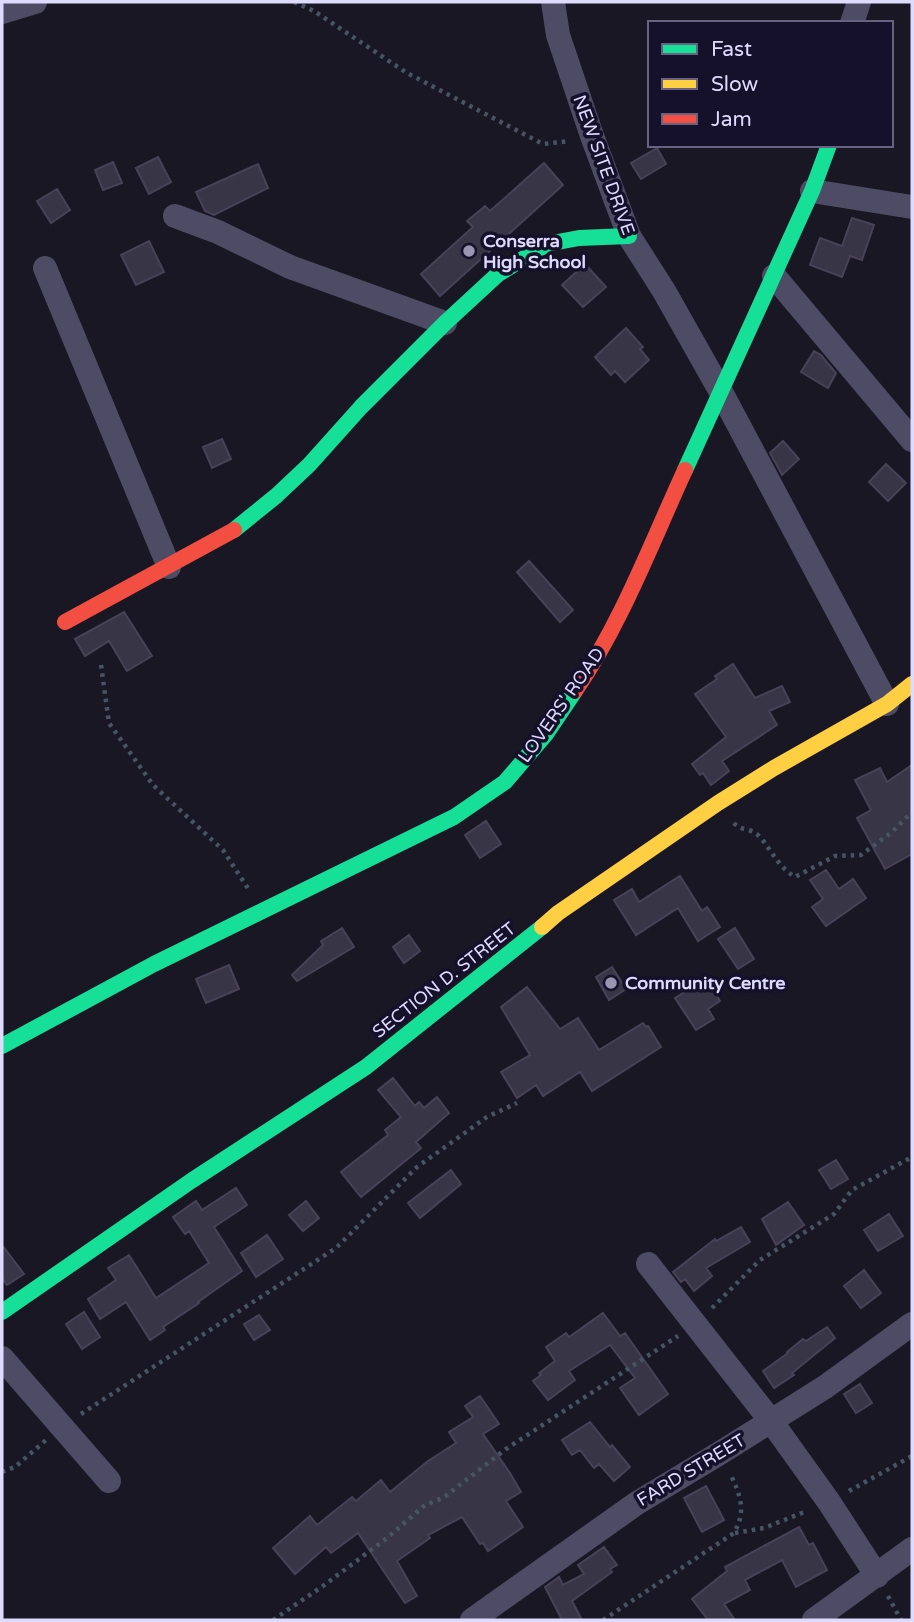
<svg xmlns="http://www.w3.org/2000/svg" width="914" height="1622" font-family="'Varela Round',sans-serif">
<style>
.building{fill:#383546;stroke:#474257;stroke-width:2}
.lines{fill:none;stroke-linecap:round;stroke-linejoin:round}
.path{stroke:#485463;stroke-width:4.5;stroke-dasharray:3.5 5;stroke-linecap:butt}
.street{stroke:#4e4c65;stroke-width:24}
.fast{stroke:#16e098;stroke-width:16}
.slow{stroke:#ffcf43;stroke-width:16}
.jam{stroke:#f24e42;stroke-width:16}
.poi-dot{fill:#9a96b2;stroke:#16112a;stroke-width:2.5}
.labels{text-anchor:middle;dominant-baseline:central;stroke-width:7;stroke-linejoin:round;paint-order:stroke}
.street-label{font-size:18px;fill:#dfdbfe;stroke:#16112a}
.poi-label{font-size:18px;font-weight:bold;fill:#dfdbfe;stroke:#16112a;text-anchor:start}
</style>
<rect width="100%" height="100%" fill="#1a1724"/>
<path class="building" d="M657,148L666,164L641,179L631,163Z
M158,157L171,182L149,194L136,168Z
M113,162L122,183L103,190L95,170Z
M544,163L563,185L440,296L421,274L473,227L467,221L485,206L490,211Z
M258,164L268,188L214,215L205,211L196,192Z
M57,189L70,210L51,223L37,201Z
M852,218L874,225L862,260L850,256L842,277L810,265L820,238L842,246Z
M149,241L164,272L136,285L121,255Z
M585,264L606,287L583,307L562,285Z
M626,328L643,347L640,349L649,360L625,382L615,371L611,375L595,357Z
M814,351L821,355L836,373L828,388L801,372Z
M222,439L231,459L212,468L203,447Z
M783,441L799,459L782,475L770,453Z
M886,464L906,483L888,501L869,482Z
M529,561L573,610L560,622L517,572Z
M124,612L152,656L127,671L109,641L85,656L75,639Z
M733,664L755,698L782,686L790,702L769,711L777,725L722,761L729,771L711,785L703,773L700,775L692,764L726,737L695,694L717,679L715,676Z
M912,765V854L885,869L857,818L871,810L855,780L880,768L887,782Z
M486,821L501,844L480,858L465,835Z
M826,870L839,889L853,879L866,898L826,926L812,907L823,899L810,880Z
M680,876L702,911L707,907L720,927L698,941L678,908L636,935L614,900L632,889L639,902Z
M342,928L354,947L297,981L292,975L323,945L321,941Z
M735,928L754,959L738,969L718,939Z
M409,935L420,951L404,963L393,947Z
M229,965L239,989L206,1003L196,979Z
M612,967L626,989L609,1000L596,977Z
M706,979L720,1001L708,1009L714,1019L696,1030L675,998Z
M527,987L560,1029L578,1018L599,1050L643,1023L646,1027L648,1026L661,1047L592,1091L580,1072L543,1096L536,1085L517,1098L501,1072L530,1055L501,1007Z
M393,1078L415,1106L419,1102L424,1108L437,1097L449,1113L416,1142L421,1148L361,1197L341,1172L388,1135L385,1130L401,1117L378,1090Z
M836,1160L848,1179L831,1189L819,1170Z
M451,1170L461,1184L420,1218L408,1203Z
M236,1188L247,1205L214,1227L242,1271L198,1302L199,1303L163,1327L165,1330L150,1340L126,1302L100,1319L88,1299L116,1280L108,1268L129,1255L156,1298L209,1263L189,1231L185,1234L173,1217L196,1201L202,1210Z
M306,1201L319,1218L303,1231L289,1215Z
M788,1202L804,1225L776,1245L762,1219Z
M889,1214L903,1236L878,1251L864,1230Z
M741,1227L750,1242L706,1268L712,1276L694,1291L685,1279L681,1282L673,1272L715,1239L716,1241Z
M267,1235L283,1259L256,1277L241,1253Z
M2,1245L24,1274L7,1285L2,1278Z
M864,1270L881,1293L861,1308L844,1286Z
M84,1312L100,1337L82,1349L66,1324Z
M603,1313L620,1336L625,1333L668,1394L639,1415L620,1388L635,1378L610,1345L569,1371L575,1380L548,1400L533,1381L541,1375L539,1373L555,1361L546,1347L566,1333L569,1337Z
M259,1315L270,1330L254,1340L244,1324Z
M827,1327L835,1338L792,1373L794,1375L774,1388L763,1371L788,1353L787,1352L803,1339L806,1341Z
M860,1384L872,1403L856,1413L844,1394Z
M480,1396L499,1424L483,1434L510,1473L521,1492L506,1501L523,1527L488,1551L483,1543L480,1544L462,1517L428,1535L430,1538L397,1561L417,1596L405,1603L358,1533L331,1553L326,1547L295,1574L273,1548L310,1516L317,1525L352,1497L356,1501L381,1480L390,1492L428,1461L456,1443L449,1432L473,1417L465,1406Z
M590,1422L610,1447L612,1445L630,1467L614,1481L599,1464L594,1468L580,1450L572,1455L562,1440Z
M706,1486L724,1520L702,1532L684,1498Z
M799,1527L809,1545L813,1543L827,1570L796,1587L782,1560L745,1580L750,1590L724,1604L735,1620H708L692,1599L727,1571L725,1567Z
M604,1547L617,1565L610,1569L612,1572L572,1601L582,1620H562L545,1587L559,1577L563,1585L584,1574L578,1565Z"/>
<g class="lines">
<path class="path" d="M294,2L314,11L407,73L543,144L570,141
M101,665L109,723L153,785L223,850L249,890
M734,823C740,831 751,828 758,835C772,850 777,866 795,877L835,856L861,855L892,832L912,812
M712,1308L760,1260L834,1214L852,1190L912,1157
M81,1414L336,1248L417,1167L487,1117L517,1103
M2,1472L15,1467L46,1440
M849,1491L912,1456
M735,1533L764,1528L807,1511
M888,1596L901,1620
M273,1620L323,1586L387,1538L425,1505L443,1498L506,1449L678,1336
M603,1620L734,1533C747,1510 740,1495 730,1473"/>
<path class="street" d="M553,2L558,35L591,133L629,236L664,291L721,392L887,704
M2,12L35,2
M852,23L859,2
M812,191L912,207
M175,216L218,232L290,267L445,323
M45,268L169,567
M774,276L912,440
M648,1264L771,1421L829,1502L877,1576
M2,1358L109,1481
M472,1620L637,1503L720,1453L825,1387L912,1324
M814,1620L912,1549"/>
<path class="fast" d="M685,470L812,191L829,145
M234,530L276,496L309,465L361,407L445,323L497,275L547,244L579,238L629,236
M2,1046L154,964L454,817L505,782L546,734L575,691
M2,1312L191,1181L366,1067L542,927"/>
<path class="slow" d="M542,927L558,913L718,803L774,768L887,704L912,684"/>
<path class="jam" d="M65,622L234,530
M575,691C621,624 651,544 685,470"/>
</g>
<g class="poi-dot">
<circle cx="469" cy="251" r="7"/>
<circle cx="611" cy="983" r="7"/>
</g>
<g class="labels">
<g class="street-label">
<text transform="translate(604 165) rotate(70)">NEW SITE DRIVE</text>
<text transform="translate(561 705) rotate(-55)">LOVERS' ROAD</text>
<text transform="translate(444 980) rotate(-38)">SECTION D. STREET</text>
<text transform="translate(691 1470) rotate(-31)">FARD STREET</text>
</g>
<g class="poi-label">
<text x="483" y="241">Conserra<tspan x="483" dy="21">High School</tspan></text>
<text x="625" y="983">Community Centre</text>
</g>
</g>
<rect width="914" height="1622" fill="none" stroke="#dfdbfe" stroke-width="7"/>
<rect x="648" y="21" width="245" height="126" fill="#16112a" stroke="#66627f" stroke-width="2"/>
<rect x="662" y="44" width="35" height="10" fill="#16e098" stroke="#66627f" stroke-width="2"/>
<text x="711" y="56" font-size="21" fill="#dfdbfe">Fast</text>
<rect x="662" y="79" width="35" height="10" fill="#ffcf43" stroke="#66627f" stroke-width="2"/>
<text x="711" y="91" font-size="21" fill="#dfdbfe">Slow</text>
<rect x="662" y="114" width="35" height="10" fill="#f24e42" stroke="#66627f" stroke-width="2"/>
<text x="711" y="126" font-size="21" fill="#dfdbfe">Jam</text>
</svg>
